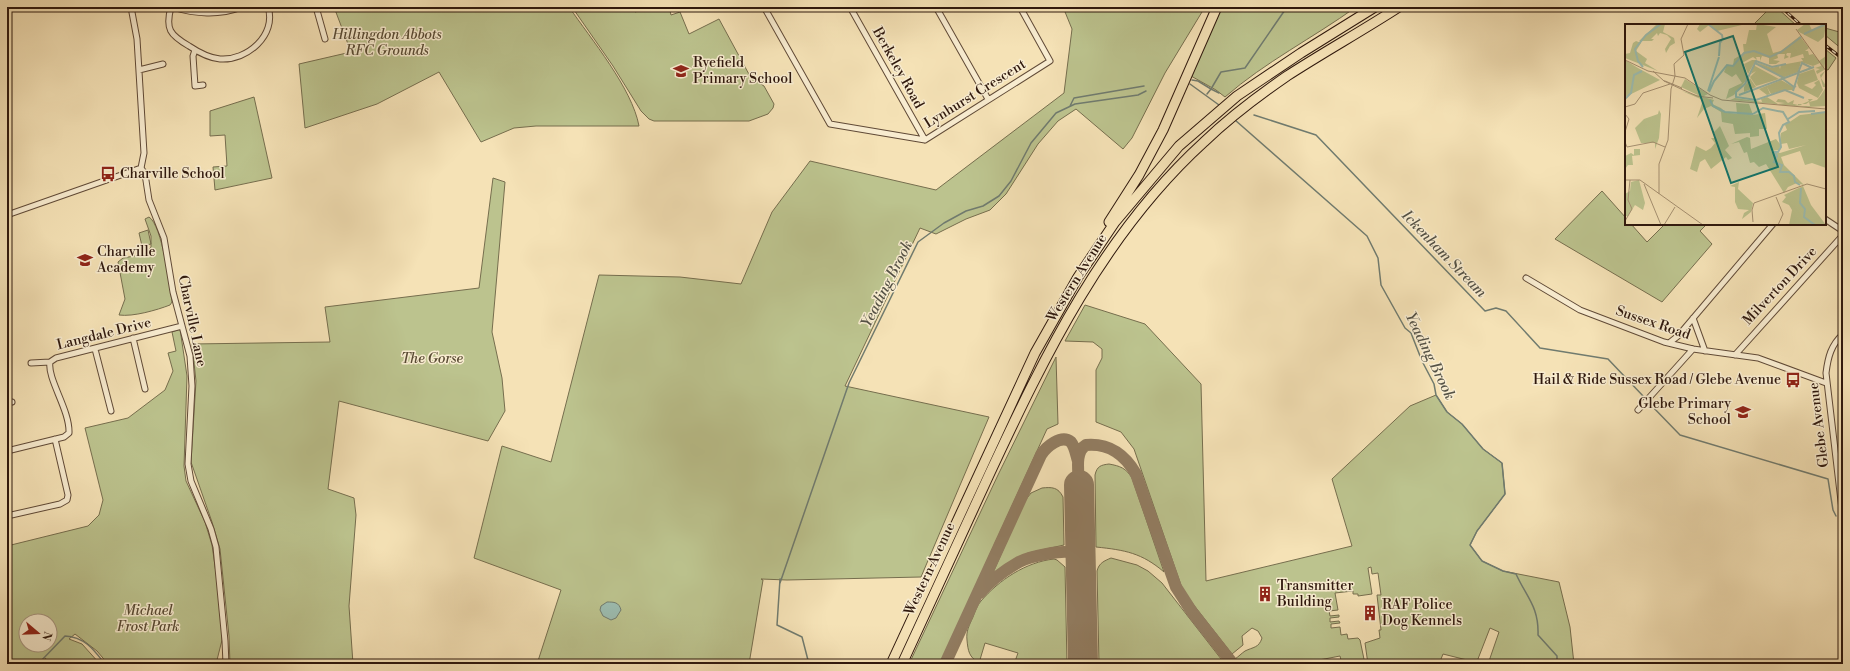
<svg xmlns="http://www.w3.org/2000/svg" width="1850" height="671" font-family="'Libre Bodoni',serif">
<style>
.green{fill:#bcc38e;stroke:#766e4e;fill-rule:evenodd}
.water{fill:#9cbdb1;stroke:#707b6f}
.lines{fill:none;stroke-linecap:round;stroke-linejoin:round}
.stream{stroke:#707b6f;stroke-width:1.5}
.taxiway{stroke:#927d62;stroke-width:12}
.runway{stroke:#927d62;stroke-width:30}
.minor-casing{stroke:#604a37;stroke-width:7}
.trunk-casing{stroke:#2f180d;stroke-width:11}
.minor{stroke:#f8ecd0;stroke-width:5}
.trunk{stroke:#f5e2b6;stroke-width:9}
.rail-casing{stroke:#2f180d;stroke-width:3}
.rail{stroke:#f8ecd0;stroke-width:1.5;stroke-dasharray:4.5;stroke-linecap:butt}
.labels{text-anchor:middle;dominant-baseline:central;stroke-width:3;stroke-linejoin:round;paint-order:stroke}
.park-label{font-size:14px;font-style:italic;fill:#594b34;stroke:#f8ecd0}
.poi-label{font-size:14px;fill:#2f180d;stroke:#f8ecd0;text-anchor:start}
.street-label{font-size:14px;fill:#2f180d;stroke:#f8ecd0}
.water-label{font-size:15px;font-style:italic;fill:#555246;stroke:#f8ecd0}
.inset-river{fill:none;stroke:#9cbdb1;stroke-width:2}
.inset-road{fill:none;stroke:#a69172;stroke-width:1}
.view{fill:#0f766e;fill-opacity:0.15;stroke:#0f766e;stroke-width:2}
.inset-edge{fill:none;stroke:#2f180d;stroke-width:2}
</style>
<rect width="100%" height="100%" fill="#f5e2b6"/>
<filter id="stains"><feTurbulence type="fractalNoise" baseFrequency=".005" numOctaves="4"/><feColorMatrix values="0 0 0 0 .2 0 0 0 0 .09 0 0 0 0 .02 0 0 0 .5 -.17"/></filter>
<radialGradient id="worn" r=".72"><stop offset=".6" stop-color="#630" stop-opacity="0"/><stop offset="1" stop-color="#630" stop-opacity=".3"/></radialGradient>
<path class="green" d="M334,7H569C591,39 632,88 639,126H536L514,128L481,142L439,72L377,104L305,128L299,64L351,52Z
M572,7H633L635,12L653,7H669L671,15L680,12L689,34L719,19L751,78L764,86L774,104L773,108L768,114L749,121H654L649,119L641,111L613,66Z
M1063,7H1163L1169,11L1172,7H1205L1165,73L1132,138L1123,149L1076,109L1058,121L1038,144L1006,194L990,210L966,219L936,234L920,228L845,386L989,417L921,577L787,580L761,579L763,580L749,664H537L561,590L474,558L502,446L551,462L599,275L680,277L741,284L772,212L810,161L936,190L1064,93L1072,29Z
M1221,7H1356C1313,38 1265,62 1225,97L1216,90L1191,76Z
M1769,7H1776L1796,25H1753L1770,8Z
M1825,28L1843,33V50L1825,35Z
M1825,49L1836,58L1828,70L1825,69Z
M254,97L272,178L215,190L213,167L227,166L225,135L210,136V111Z
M493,178L505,182L492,332L502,378L505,411L488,441L339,401L328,489L354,498L356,515L349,606L353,664H230L229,636L220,549L212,522L191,462L196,381L192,344L330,342L325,307L479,288Z
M1602,191L1626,218V224H1631L1647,242L1665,224H1707L1700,231L1712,244L1662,302L1555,239Z
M149,217C162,225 170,286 172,302L170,305C157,310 133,317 119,315L125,299L118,262L123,258L145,254L151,247V236L145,219Z
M148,230L151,244L142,246L139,233Z
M1085,305L1145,324L1201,384L1206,581L1352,546L1332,479L1410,406L1436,395L1447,412L1462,424L1483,449L1502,463L1505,494L1477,531L1470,545L1482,561L1503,571L1559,582L1570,627L1574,664H1488L1499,632L1490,628L1476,664H1467V660L1443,654L1439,664H1368L1365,643L1380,638L1379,630H1381L1377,595H1381L1378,573L1372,574L1371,567L1368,568L1372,594L1358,596V594H1353V591L1335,593L1338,610L1329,611L1330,616L1339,615V617L1330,618V622L1339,621L1340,623L1331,624V628L1340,627L1341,635L1347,634L1348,639L1358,638L1360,640L1365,664H1342L1340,656L1314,661L1315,664H1239L1235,659C1238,657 1242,653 1245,651C1253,647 1259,648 1262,638L1258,631L1252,628L1242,636L1243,645L1232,654L1186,595L1182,588L1134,449L1121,432L1096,422V370L1102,358V349L1093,342L1065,341Z
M180,329L187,376L184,466L186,481L205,522L212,545L222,615V640L216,664H108L97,651L75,634L69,639L82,644L100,664H42L46,658L39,664H7V546L88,526L99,515L103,500L85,428L128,418L165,390L173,371L168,353L176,351L172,332ZM26,621H50V645H26Z
M1056,357L1058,424L1047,429L940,664H909L998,475Z
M1109,464C1120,466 1126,468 1132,478L1164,572C1142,553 1125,550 1096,547L1095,475C1097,466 1101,465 1109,464Z
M1042,488C1052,487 1058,487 1063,497L1064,545L1028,553L992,575L1024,502L1031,493Z
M1111,558L1137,565L1148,571L1162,583L1225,664H1099L1097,571C1099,563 1104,561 1111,558Z
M1054,559L1057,560L1065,567L1067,664H1014L1018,653L985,643L979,663C969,657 968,651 967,640C966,631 969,626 973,617C975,612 977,605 981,601C999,580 1026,562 1054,559Z"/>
<path class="water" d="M607,602C614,602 619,602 621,610L616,618L611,620L603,616L600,610L601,606Z"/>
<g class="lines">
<path class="stream" d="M1192,80L1198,81L1211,89L1221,72L1245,68L1287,7
M1190,84L1219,105
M1207,94L1211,89L1219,93
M1070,106L1074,98L1144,86
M1254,115L1316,135L1485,311L1496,308L1506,311L1540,348L1608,359L1644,397
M1235,120L1367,236L1378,258L1381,285L1405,328L1411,333L1422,361L1434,384L1436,395L1447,412L1462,424L1483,449L1502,463L1505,494L1477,531L1470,545L1482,561L1503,571L1516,574C1527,598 1539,607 1538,635L1557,656V664
M1649,403L1680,435L1828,479L1833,510L1836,516
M1841,527L1843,529
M780,579L777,625L802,637L809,664
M780,583L849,383L918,242L944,223L966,211L983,206L999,196L1011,181L1031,143L1056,113L1075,104L1138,95L1146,91
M38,664L65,636C85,637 94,650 105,664"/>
<path class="taxiway" d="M1079,485C1079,473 1074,452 1086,445C1110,443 1125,455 1136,474L1176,587L1192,612L1233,664
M980,593C991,580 1005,570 1019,562C1028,557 1066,548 1074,554C1078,557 1079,563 1081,568
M945,664L1041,455C1046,447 1061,434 1071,442C1075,447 1076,455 1078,461"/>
<path class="runway" d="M1079,485L1083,664"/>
<defs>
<path id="minor" d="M131,7L137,39L144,153L141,168
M171,7C165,29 170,35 189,46C198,52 208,58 220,59C247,61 277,35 268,7
M172,7C196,14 218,16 242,7
M316,7L325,39
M764,7L830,124L925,140L1050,61L1020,7
M850,7L925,140
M936,7L988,99
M195,50L193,56L195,86L203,85
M139,70L163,64
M141,168L145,174L149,200L164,238L173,292L190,356L192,386L188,464L191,481L211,529L216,547L225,641L226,664
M7,215L141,168
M1825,219L1843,231
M1526,278L1580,310L1664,342L1693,349L1758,358L1826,383
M1693,318L1705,351
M1843,334C1831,345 1828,357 1826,373L1843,518
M133,338L145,389
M1669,343L1678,336L1773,224
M95,349L111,411
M1735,355L1843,235
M31,363L50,362L56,358L182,326
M7,403L12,402
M1638,410L1693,349
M7,451L64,437L69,433C70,410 47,379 50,362
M7,516L60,504L67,500L68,495L55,439"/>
<path id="trunk" d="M1109,222L1139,175L1163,130L1217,7
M891,664L1035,353L1078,277L1115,222L1179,146L1237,96L1301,53L1375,7
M902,664C931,601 960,538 989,475C1045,355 1104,233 1204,142C1229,118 1258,96 1287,76C1324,52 1362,31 1399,7"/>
</defs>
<use href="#minor" class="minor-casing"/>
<use href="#trunk" class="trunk-casing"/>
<use href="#minor" class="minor"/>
<use href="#trunk" class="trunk"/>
<defs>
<path id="rail" d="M1781,7L1801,25
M1825,45L1843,59"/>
</defs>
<use href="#rail" class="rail-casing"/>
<use href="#rail" class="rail"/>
</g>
<defs>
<symbol id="school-bare" viewBox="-9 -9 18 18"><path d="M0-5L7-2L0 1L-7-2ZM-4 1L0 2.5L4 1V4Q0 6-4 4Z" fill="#8f2418" stroke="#f8ecd0" stroke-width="2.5" paint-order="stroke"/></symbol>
<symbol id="bus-bare" viewBox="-9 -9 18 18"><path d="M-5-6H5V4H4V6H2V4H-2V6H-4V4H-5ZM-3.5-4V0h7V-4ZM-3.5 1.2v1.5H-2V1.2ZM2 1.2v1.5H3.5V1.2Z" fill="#8f2418" stroke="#f8ecd0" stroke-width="2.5" paint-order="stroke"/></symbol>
<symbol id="building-bare" viewBox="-9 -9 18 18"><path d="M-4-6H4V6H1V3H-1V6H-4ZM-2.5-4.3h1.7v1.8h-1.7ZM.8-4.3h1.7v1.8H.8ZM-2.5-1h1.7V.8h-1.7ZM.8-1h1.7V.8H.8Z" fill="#8f2418" stroke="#f8ecd0" stroke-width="2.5" paint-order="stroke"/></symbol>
</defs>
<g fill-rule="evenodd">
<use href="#school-bare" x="670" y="60" width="22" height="22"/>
<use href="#bus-bare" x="97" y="163" width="22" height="22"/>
<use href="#school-bare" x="74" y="249" width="22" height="22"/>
<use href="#bus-bare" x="1782" y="369" width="22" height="22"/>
<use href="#school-bare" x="1732" y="401" width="22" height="22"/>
<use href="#building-bare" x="1254" y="583" width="22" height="22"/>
<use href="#building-bare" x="1359" y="602" width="22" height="22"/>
</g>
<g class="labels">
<g class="park-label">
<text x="387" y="35">Hillingdon Abbots<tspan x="387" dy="16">RFC Grounds</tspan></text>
<text x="432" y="359">The Gorse</text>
<text x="148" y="611">Michael<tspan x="148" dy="16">Frost Park</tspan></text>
</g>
<g class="poi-label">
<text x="693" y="63">Ryefield<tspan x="693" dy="16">Primary School</tspan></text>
<text x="120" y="174">Charville School</text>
<text x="97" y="252">Charville<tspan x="97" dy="16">Academy</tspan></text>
<text x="1781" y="380" text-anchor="end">Hail &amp; Ride Sussex Road / Glebe Avenue</text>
<text x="1731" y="404" text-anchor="end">Glebe Primary<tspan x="1731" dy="16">School</tspan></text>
<text x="1277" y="586">Transmitter<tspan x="1277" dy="16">Building</tspan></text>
<text x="1382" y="605">RAF Police<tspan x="1382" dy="16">Dog Kennels</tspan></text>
</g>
<g class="street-label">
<text transform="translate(898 68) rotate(61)">Berkeley Road</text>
<text transform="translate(975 94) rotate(-32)">Lynhurst Crescent</text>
<text transform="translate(1077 278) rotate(-58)">Western Avenue</text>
<text transform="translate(1780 286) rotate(-47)">Milverton Drive</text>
<text transform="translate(192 321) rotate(78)">Charville Lane</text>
<text transform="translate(1653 323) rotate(19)">Sussex Road</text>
<text transform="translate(104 334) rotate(-14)">Langdale Drive</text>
<text transform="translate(1819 425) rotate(-97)">Glebe Avenue</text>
<text transform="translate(930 569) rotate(-65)">Western Avenue</text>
</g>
<g class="water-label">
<text transform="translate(1444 254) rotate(46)">Ickenham Stream</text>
<text transform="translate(887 284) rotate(-63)">Yeading Brook</text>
<text transform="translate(1430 356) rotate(64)">Yeading Brook</text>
</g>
</g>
<g transform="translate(1625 24)">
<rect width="201" height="201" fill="#f5e2b6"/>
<path d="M32,0H40L38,8L49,14L50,19L45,22L41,29L40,25L46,15L42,11L35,9L33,12L32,9L26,15H29L27,17H14ZM75,0H121L92,7L84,1L75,8L72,5ZM132,0L151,3L142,10L148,29L156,27L175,12L184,24L180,27H183L184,31L188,30L194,37L201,32L199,46L192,50L191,47L195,45L190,44L196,42L195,39L188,42L176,38L173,48L157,54L131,38L147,44L154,42L155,45L156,41L178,37L176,34H179L178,30L165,34L166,29H162L161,31L164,33L159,35L160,30H152L153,34L148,36L155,37L151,40H144V34L141,33L137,32L135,37V33H131L132,36L128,33L117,39L123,54L109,71L101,75L104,65L117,59L111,50L107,53L99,48L102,41L108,42L109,35L119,29L118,20H121L124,6H131ZM180,0H184L187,6L201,0L199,13L193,18L174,8L172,6ZM11,17L16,19L11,27L22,35L20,39L33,47L0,34V30L5,29L8,19ZM0,36L13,44L35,56L0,73ZM127,36H131L123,50L119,40ZM129,41L130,42L154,55L131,62L125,53L131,47L126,50ZM189,45L193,56L179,61L187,65L191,61L189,59L194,56L198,66L193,74L174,64L172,59L174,50ZM200,47L196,54L201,62V82L181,83L105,76L110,74L137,78L136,75L142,73L153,80L160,79L151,78L153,75L160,76L163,79L169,76L168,80H169L173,81V80H176L177,81L169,82H185L184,78L181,80H177L184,77L183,75H188L184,78L192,76L196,71L201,63H198L195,51ZM125,54L131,63L119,68V63ZM60,55L83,70L77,73L56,63ZM156,56L168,63V66H159L146,70L142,63L145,70L142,71L134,65ZM57,67L89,76L87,80L96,84L100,88L112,90L111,79L124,80L128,91L140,89L142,105H134V112L125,113V109L110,110L108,100L97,98L96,88L86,82L79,85L72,94L78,76ZM34,86L36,90L34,114L30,125V119H16L10,104L19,95L33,90ZM201,88V144L187,139L180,141L175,127L156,133L159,141L179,161L172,159L163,163L159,169L141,140L134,143L129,138L125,139L122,128L119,129L114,118L106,120L122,113L125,114L126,125L151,115L155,120L156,109L162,106L160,101L175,91ZM162,119L164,125L181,121L155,129L145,127L154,126L156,120ZM95,102L104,122L100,126L107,134L103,136L101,133L86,145L80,135L75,138L72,148L65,145L71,122L81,127L86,124L90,119L86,114H91L89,108ZM9,125H15V131L7,132L8,141H3L0,145V132L6,129L9,131ZM14,156L20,179L18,186L10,181L3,192H0V170L5,167L6,158ZM114,158L113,165L128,179L126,188L117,195L119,189L124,186L113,185L110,178V163L105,162ZM178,162L186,181L201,201H164L167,186L164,181L157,178L161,173L159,171Z" fill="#bcc38e" fill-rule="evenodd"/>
<path class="inset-river" d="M83,0L97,11L98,16M179,10L201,0M94,32L95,18L97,17M130,39L159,54M161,40L147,43L131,37L120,60L111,68V73L131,76L160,66L179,74M18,43L13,37L10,25L21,11L36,0M173,49L177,39L187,44M158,55L169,63L171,62M83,67L94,33M168,67L174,48M84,68L89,57L102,41L108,42L119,29L129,27L145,33L156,28L176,13M114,71L189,43M0,75L6,69L9,51L17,47M85,76L88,82L100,88L128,90M128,90L138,84L158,88L164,98L158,101L154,109L156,123L153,128H150L152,132L149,138L157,141L155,148H164L169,152L170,158L175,161M186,90L201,88M163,95L174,88L190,87M176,164L175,179L180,185L179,193L190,201"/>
<path class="inset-road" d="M171,5L201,47M0,36L23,47L60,54L85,71L97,76L201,85M28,47L39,57M39,57H40L57,64L56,65ZM56,65L72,72L88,74M0,83L10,80L18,69L45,60M0,90L4,95L0,108M0,118L2,123L28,118L40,123M0,156H15L78,201M19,160L36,201M34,170V140L43,116L46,65L50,52L49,40L59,31L56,15L63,0M151,173L158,190L153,201M0,197L7,185L3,176L5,156M128,198L127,186L129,179L182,160L201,165M39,201L50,183"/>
<path class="view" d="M108,12L153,143L106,159L60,28Z"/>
<rect width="201" height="201" class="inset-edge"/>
</g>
<rect width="1850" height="671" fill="none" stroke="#f5e2b6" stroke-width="24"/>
<rect x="8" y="8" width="1834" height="655" fill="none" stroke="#2f180d" stroke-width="2"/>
<rect x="12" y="12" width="1826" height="647" fill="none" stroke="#2f180d"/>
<g transform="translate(38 633) rotate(109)"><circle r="19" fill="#f8ecd0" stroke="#a89782"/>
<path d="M0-3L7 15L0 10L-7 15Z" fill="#8f2418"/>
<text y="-6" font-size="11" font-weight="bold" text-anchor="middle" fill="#2f180d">N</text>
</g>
<rect width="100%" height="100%" filter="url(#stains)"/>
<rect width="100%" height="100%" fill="url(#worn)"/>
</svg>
